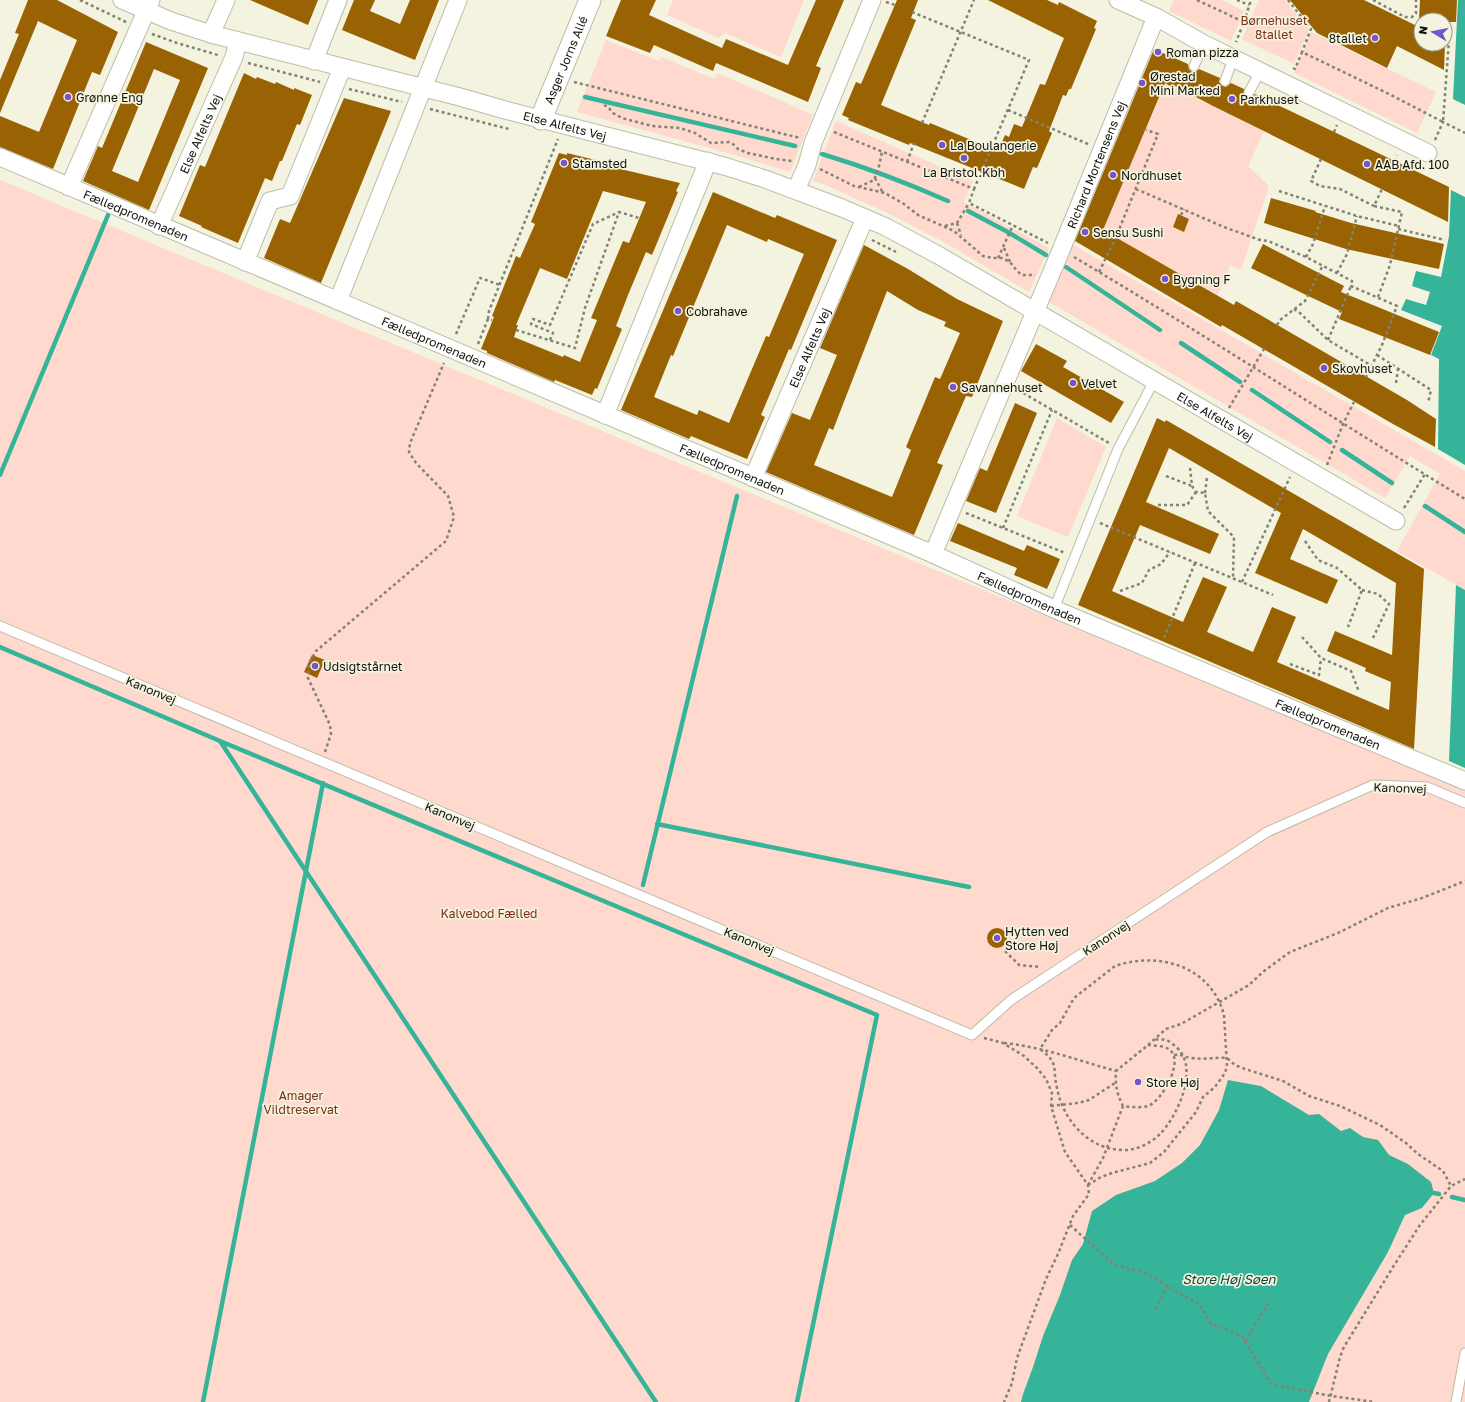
<svg xmlns="http://www.w3.org/2000/svg" width="1465" height="1402" font-family="'Golos Text',sans-serif">
<style>
.green{fill:#ffd9ce}
.water{fill:#35b499}
.lines{fill:none;stroke-linecap:round;stroke-linejoin:round}
.stream{stroke:#35b499;stroke-width:4.5}
.building{fill:#996202;fill-rule:evenodd}
.service-casing{stroke:#bcbca9;stroke-width:11}
.minor-casing{stroke:#bcbca9;stroke-width:19}
.tertiary-casing{stroke:#bcbca9;stroke-width:23}
.path{stroke:#828275;stroke-width:2.5;stroke-dasharray:3 3;stroke-linecap:butt}
.service{stroke:#fff;stroke-width:9}
.minor{stroke:#fff;stroke-width:17}
.tertiary{stroke:#fff;stroke-width:21}
.poi-dot{fill:#7654cd;stroke:#f3f3df;stroke-width:1.5}
.labels{text-anchor:middle;dominant-baseline:central;stroke-width:3.5;stroke-linejoin:round;paint-order:stroke}
.park-label{font-size:12px;fill:#7e2d17;stroke:#f3f3df}
.poi-label{font-size:12px;fill:#11110a;stroke:#f3f3df;text-anchor:start}
.street-label{font-size:12px;fill:#11110a;stroke:#f3f3df}
.water-label{font-size:13px;font-style:italic;fill:#11463b;stroke:#f3f3df}
</style>
<rect width="100%" height="100%" fill="#f3f3df"/>
<path class="green" d="M673,0H804L781,57L725,33L719,38L667,15Z
M1174,0H1222L1244,11L1231,41L1169,11Z
M1259,0H1285L1309,30L1294,64L1242,39Z
M1311,32L1436,92L1417,133L1294,73Z
M606,40L659,61L662,57L714,79L718,73L813,115L790,172L724,152L577,112Z
M1165,83L1189,94L1264,131L1248,166L1269,186L1241,270L1230,265L1218,295L1103,230Z
M836,121L973,181L964,202L1049,248L1029,292L947,244L894,216L823,184L813,181Z
M0,180L1465,791V1402H0Z
M1072,244L1465,471V590L1397,551L1440,474L1410,456L1385,498L1049,302Z
M1057,418L1106,447L1068,537L1017,516Z"/>
<path class="water" d="M1458,0H1465V105L1453,99Z
M1451,190L1465,197V465L1438,449L1439,359L1431,355L1442,326L1401,310L1406,299L1426,305L1430,292L1412,286L1416,271L1441,277L1449,236Z
M1456,585L1465,590V768L1449,761Z
M1228,1080L1261,1086L1309,1115L1319,1114L1341,1131L1350,1128L1363,1137L1378,1140L1389,1155L1408,1164L1431,1182L1434,1193L1422,1208L1405,1215L1388,1252L1328,1354L1309,1402H1021L1023,1394L1033,1367L1043,1336L1060,1295L1072,1260L1083,1244L1092,1211L1116,1195L1155,1181L1182,1163L1200,1145L1219,1110Z"/>
<g class="lines">
<path class="stream" d="M585,97L795,146
M822,154C865,167 907,183 948,201
M968,211L1006,231L1046,255
M1066,267L1160,330
M1181,343L1240,382
M1252,390L1330,442
M1342,450L1392,483
M0,475L108,215
M1425,506L1465,532
M0,647L220,741L877,1015L797,1402
M220,741L656,1402
M657,824L969,887
M643,885L737,496
M1434,1193L1439,1194
M1452,1197L1465,1200
M203,1402L323,783"/>
</g>
<path class="building" d="M28,0H57L118,32L100,75L92,72L53,169L0,147V116L39,132L77,40L38,21L0,113V80L19,34L15,33Z
M250,0H318L308,25Z
M354,0H375L370,11L400,24L410,0H439L415,60L342,30Z
M621,0H656L649,15L722,48L726,39L788,65L816,0H844L816,66L821,68L808,102L716,63L713,71L654,45L650,53L606,36Z
M897,0H918L911,18L916,20L881,105L929,125L930,123L998,151L1005,135L1009,137L1014,124L1022,127L1040,84L1045,85L1064,38L988,0H1047L1058,5L1059,2L1097,21L1094,28L1096,29L1071,89H1069L1066,96L1063,95L1049,131L1052,133L1037,168L1033,167L1024,189L910,143L909,145L848,120L849,118L842,115L856,82L861,84Z
M1290,0H1364L1421,28V44H1445L1444,70L1397,46L1387,68L1317,33Z
M1420,0H1457L1456,22H1445V20H1419Z
M146,42L208,68L149,210L83,181L98,146L102,148ZM154,69L180,80L138,182L112,171Z
M1154,49L1188,64L1189,69L1192,72L1197,71L1199,69L1220,78L1219,82L1223,86L1226,87L1231,83L1244,89V95L1246,97H1252L1255,94L1449,187L1448,222L1213,106L1175,86L1174,88L1165,83L1103,230L1234,305L1236,301L1407,400L1436,419L1435,447L1393,424L1222,325L1221,327L1075,241Z
M244,73L256,79L257,77L275,84L276,82L294,90V88L312,95L300,125L297,124L282,161H280L272,181L265,178L238,243L201,227L202,226L179,216L200,165L205,167Z
M344,98L391,111L321,283L264,258L280,219L290,223Z
M559,153L567,155V153L616,165V168L680,183L676,191L678,192L652,255L646,252L628,295L616,326L622,329L597,389L595,388L592,395L555,380L554,382L487,353V351L481,349L494,317L492,316L516,256L520,258L535,224L531,222ZM603,191L646,202L629,243L623,241L591,318L597,320L580,362L564,355L563,357L514,337L518,325H516L540,268L567,279Z
M713,192L775,218L777,215L837,240L791,350L789,349L761,415L765,417L747,459L691,436L689,439L621,410ZM727,225L767,242L768,239L804,254L769,337L766,336L729,423L699,410L697,415L654,397L671,355L673,356Z
M1271,198L1316,211L1315,212L1351,223L1444,244L1439,269L1346,249L1264,223Z
M1178,214L1189,219L1184,232L1173,227Z
M1263,244L1344,286L1341,292L1439,332L1430,355L1339,319L1342,312L1302,293L1251,268Z
M864,245L908,269L957,299L1003,321L972,397L966,396L937,463L943,465L914,535L766,472L792,413L810,420L837,355L820,348ZM887,291L918,310L946,322L944,326L960,333L940,379L935,377L906,447L911,450L892,497L814,465L829,428L833,430Z
M1036,344L1067,361L1063,367L1124,402L1111,423L1021,371Z
M1015,403L1037,413L996,513L966,501L980,468L987,471Z
M1157,418L1165,422L1166,420L1424,569L1414,749L1078,605ZM1169,448L1281,513L1255,573L1327,604L1338,580L1290,559L1303,529L1396,583L1392,655L1335,631L1327,651L1366,668L1365,671L1391,682L1389,710L1277,662L1296,617L1272,607L1253,652L1207,632L1227,587L1203,577L1183,622L1112,591L1140,525L1210,554L1219,534L1146,502Z
M958,523L1024,551L1027,545L1060,559L1047,589L1014,575L1017,568L950,541Z
M312,655L325,660L317,678L304,672Z
M987 938a10 10 0 1 1 20 0a10 10 0 1 1-20 0Z"/>
<g class="lines">
<defs>
<path id="service" d="M1194,66L1204,44
M1225,81L1233,59
M1249,92L1260,72
M1054,609L1118,449L1154,381
M0,626L972,1035L1011,1000L1267,832L1373,785L1427,787L1465,803
M1456,1402L1465,1353"/>
<g id="minor">
<path id="s1" d="M122,0L171,21L211,34L460,97L505,110L724,166L765,179L842,208L886,227L938,255L1396,521"/>
<path d="M1118,0L1156,17L1204,44L1428,153"/>
<path d="M211,34L226,0"/>
<path d="M314,61L338,0"/>
<path id="s2" d="M0,157L933,554L1054,609L1465,781"/>
<path d="M69,187L151,0"/>
<path d="M796,190L807,165L813,143L872,0"/>
<path id="s3" d="M159,226L234,57L238,41"/>
<path d="M245,262L270,201L290,196L342,68"/>
<path d="M338,301L458,0"/>
<path d="M605,415L708,161"/>
<path id="s4" d="M753,478L865,218"/>
<path id="s5" d="M933,554L1061,250L1156,17"/>
</g>
<g id="tertiary">
<path id="s6" d="M541,119L590,0"/>
</g>
</defs>
<use href="#service" class="service-casing"/>
<use href="#minor" class="minor-casing"/>
<use href="#tertiary" class="tertiary-casing"/>
<path class="path" d="M80,0L126,22
M1197,0L1244,22L1236,42
M1237,0L1249,5
M1288,0L1311,29L1302,52
M1373,0L1405,17H1412L1416,13V0
M886,2L895,5
M912,12L1029,60L974,189
M1244,22L1251,0
M152,34L177,43L218,55
M248,63L320,82
M1293,68L1295,69L1302,52L1389,94L1443,122L1450,26
M574,82L800,138
M349,89L402,102
M604,105L608,107L613,113L622,118L652,126L680,128L695,133L711,143L729,142L732,143L738,149L748,153L776,159L792,161
M430,109L509,129
M1008,110L1088,144
M922,123L974,0
M834,132L974,189L969,203L1048,243
M1334,132L1337,125
M1435,140L1443,122L1465,133
M1321,159L1311,181L1320,186L1340,189L1374,206
M1395,161L1397,155
M907,162L914,143
M820,169L854,186L885,193L904,204L918,215L954,231L983,256L993,258H1002L1010,262L1017,271L1022,275H1035
M875,178L883,193
M859,187L874,180L879,166L882,152
M1136,189L1224,227L1260,240L1268,241L1306,257L1352,281L1351,286L1397,306L1382,345L1366,377
M1279,191L1357,216L1399,226
M1181,215L1184,209
M957,223L961,235
M945,226L957,223L969,203
M1398,229L1445,240
M872,240L896,252
M1004,248L1010,262
M1074,257C1205,335 1334,419 1465,499
M1306,257L1313,244L1325,206
M998,258L1013,225
M1099,272L1116,237L1158,134L1146,130
M1337,273L1347,254L1357,216
M1378,297L1390,265L1402,212L1374,206L1382,189
M1294,309L1300,313L1328,340L1372,366
M488,319L489,311L558,139
M1277,325L1280,320L1305,301L1323,265
M516,330L575,348L585,308L619,212L639,218
M456,334L480,278L500,285
M550,340L553,333L531,324L533,319L550,325L593,224L619,212
M1328,340L1351,286
M478,344L488,319L492,320
M1377,355L1431,390L1428,403
M1396,383L1398,369
M1018,390L1109,443
M1229,408L1264,349
M1327,465L1343,424L1354,402
M1190,468L1192,486L1196,492L1205,493L1208,511L1234,537L1233,578
M1166,476L1192,486
M1205,493L1207,477
M1158,505H1187L1196,492
M1404,508L1425,474
M966,513L1065,553
M1100,523L1273,595
M1003,528L1052,410
M1305,541L1318,560L1337,568L1362,590L1348,627
M1242,582L1290,477
M1362,590L1378,594L1389,604L1373,638
M1120,591L1142,583L1149,570L1161,564L1170,552
M1302,637L1321,658L1351,671L1359,692
M1164,638L1195,563
M1290,664L1319,675L1321,658
M325,752L331,734L330,725L308,678L309,663L316,651L446,541L454,517L448,496L416,463L409,452L410,443L444,363
M1005,951L1019,965L1041,967
M984,1038L1003,1043L1024,1056L1037,1068L1046,1079L1052,1093L1051,1106L1065,1152L1088,1185L1089,1194L1073,1216L1058,1254L1046,1279L1017,1358L1012,1383L1004,1402
M1004,1043C1043,1047 1080,1061 1116,1071
M1148,1045L1166,1029L1181,1024L1249,985L1264,971L1290,952L1338,933L1388,908L1422,898L1465,881
M1148,1045C1155,1046 1165,1045 1171,1051C1183,1063 1162,1101 1148,1106C1140,1108 1131,1107 1123,1106C1117,1094 1115,1085 1116,1071Z
M1174,1055C1182,1054 1184,1057 1192,1058C1204,1060 1215,1057 1227,1058L1235,1065L1242,1068L1283,1081L1309,1096L1340,1106L1380,1125L1406,1143L1418,1154L1443,1171L1451,1186
M1051,1106L1078,1103L1089,1100L1115,1083
M1088,1185L1101,1177L1112,1173L1150,1163L1164,1152L1196,1112L1203,1097L1215,1087L1225,1073L1227,1066L1224,1015C1211,966 1159,951 1115,966L1074,998L1060,1023L1052,1030L1040,1049C1060,1064 1052,1068 1057,1088C1063,1120 1088,1149 1122,1150C1136,1151 1151,1143 1160,1134C1178,1116 1200,1066 1176,1047C1173,1044 1169,1041 1166,1040C1162,1039 1158,1040 1154,1039
M1088,1185L1103,1158L1123,1106
M1070,1225L1113,1264L1145,1273L1200,1305L1211,1324L1242,1336L1271,1384L1331,1396L1375,1402
M1155,1309L1168,1287
M1245,1341L1270,1301
M1329,1402L1340,1357L1344,1347L1393,1267L1420,1225L1451,1186L1465,1179"/>
<use href="#service" class="service"/>
<use href="#minor" class="minor"/>
<use href="#tertiary" class="tertiary"/>
</g>
<g class="poi-dot">
<circle cx="1375" cy="38" r="4"/>
<circle cx="1158" cy="52" r="4"/>
<circle cx="1142" cy="83" r="4"/>
<circle cx="68" cy="97" r="4"/>
<circle cx="1232" cy="99" r="4"/>
<circle cx="942" cy="145" r="4"/>
<circle cx="964" cy="158" r="4"/>
<circle cx="564" cy="163" r="4"/>
<circle cx="1367" cy="164" r="4"/>
<circle cx="1113" cy="175" r="4"/>
<circle cx="1085" cy="232" r="4"/>
<circle cx="1165" cy="279" r="4"/>
<circle cx="678" cy="311" r="4"/>
<circle cx="1324" cy="368" r="4"/>
<circle cx="1073" cy="383" r="4"/>
<circle cx="953" cy="387" r="4"/>
<circle cx="315" cy="666" r="4"/>
<circle cx="997" cy="938" r="4"/>
<circle cx="1138" cy="1082" r="4"/>
</g>
<g class="labels">
<g class="park-label">
<text x="1274" y="20">Børnehuset<tspan x="1274" dy="14">8tallet</tspan></text>
<text x="489" y="913">Kalvebod Fælled</text>
<text x="301" y="1095">Amager<tspan x="301" dy="14">Vildtreservat</tspan></text>
</g>
<g class="poi-label">
<text x="1367" y="38" text-anchor="end">8tallet</text>
<text x="1166" y="52">Roman pizza</text>
<text x="1150" y="76">Ørestad<tspan x="1150" dy="14">Mini Marked</tspan></text>
<text x="76" y="97">Grønne Eng</text>
<text x="1240" y="99">Parkhuset</text>
<text x="950" y="145">La Boulangerie</text>
<text x="572" y="163">Stamsted</text>
<text x="1375" y="164">AAB Afd. 100</text>
<text x="964" y="172" text-anchor="middle">La Bristol.Kbh</text>
<text x="1121" y="175">Nordhuset</text>
<text x="1093" y="232">Sensu Sushi</text>
<text x="1173" y="279">Bygning F</text>
<text x="686" y="311">Cobrahave</text>
<text x="1332" y="368">Skovhuset</text>
<text x="1081" y="383">Velvet</text>
<text x="961" y="387">Savannehuset</text>
<text x="323" y="666">Udsigtstårnet</text>
<text x="1005" y="931">Hytten ved<tspan x="1005" dy="14">Store Høj</tspan></text>
<text x="1146" y="1082">Store Høj</text>
</g>
<g class="street-label">
<text stroke="none"><textPath href="#s6" startOffset="64">Asger Jorns Allé</textPath></text>
<text stroke="none"><textPath href="#s1" startOffset="461">Else Alfelts Vej</textPath></text>
<text stroke="none"><textPath href="#s3" startOffset="101">Else Alfelts Vej</textPath></text>
<text stroke="none"><textPath href="#s5" startOffset="422">Richard Mortensens Vej</textPath></text>
<text stroke="none"><textPath href="#s2" startOffset="148">Fælledpromenaden</textPath></text>
<text stroke="none"><textPath href="#s2" startOffset="472">Fælledpromenaden</textPath></text>
<text stroke="none"><textPath href="#s4" startOffset="142">Else Alfelts Vej</textPath></text>
<text stroke="none"><textPath href="#s1" startOffset="1178">Else Alfelts Vej</textPath></text>
<text stroke="none"><textPath href="#s2" startOffset="796">Fælledpromenaden</textPath></text>
<text stroke="none"><textPath href="#s2" startOffset="1120">Fælledpromenaden</textPath></text>
<text transform="translate(151 690) rotate(23)">Kanonvej</text>
<text stroke="none"><textPath href="#s2" startOffset="1444">Fælledpromenaden</textPath></text>
<text transform="translate(1400 788) rotate(2)">Kanonvej</text>
<text transform="translate(450 816) rotate(23)">Kanonvej</text>
<text transform="translate(1106 938) rotate(-33)">Kanonvej</text>
<text transform="translate(749 941) rotate(23)">Kanonvej</text>
</g>
<g class="water-label">
<text x="1229" y="1279">Store Høj Søen</text>
</g>
</g>
<g transform="translate(1433 32) rotate(280)"><circle r="19" fill="#f3f3df" stroke="#99998a"/>
<path d="M0-3L7 15L0 10L-7 15Z" fill="#7654cd"/>
<text y="-6" font-size="11" font-weight="bold" text-anchor="middle" fill="#11110a">N</text>
</g>
</svg>
